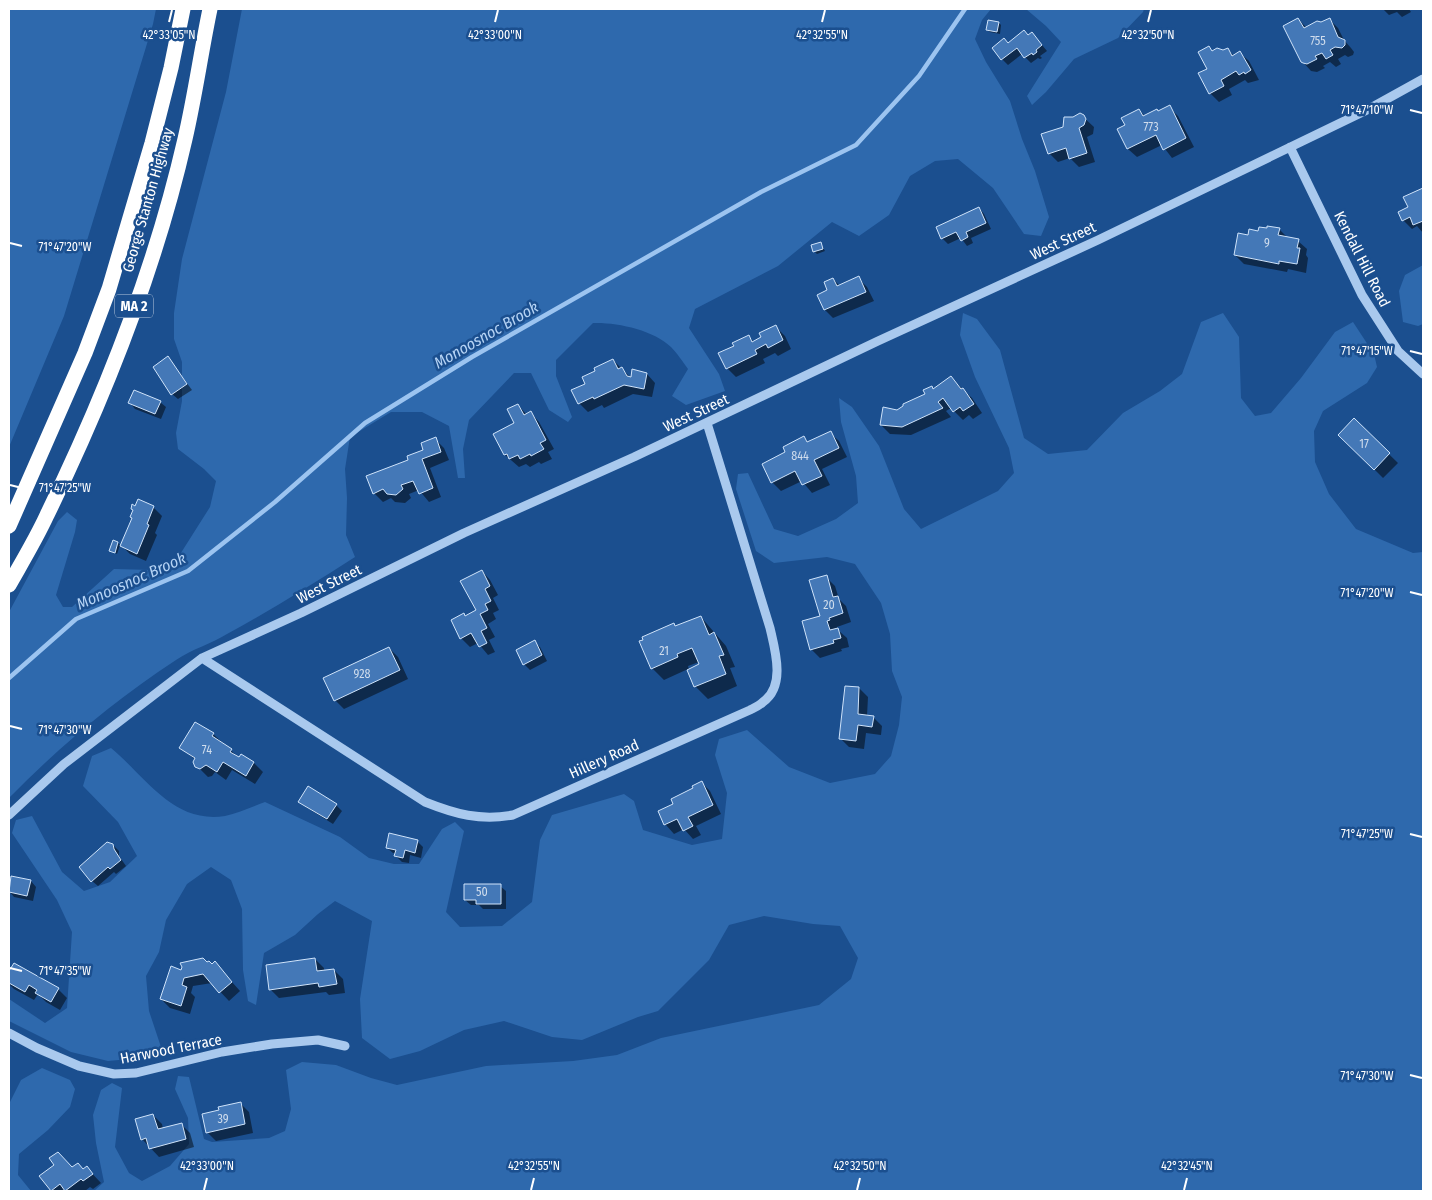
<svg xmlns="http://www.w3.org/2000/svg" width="1432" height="1200" font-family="'Fira Sans Condensed',sans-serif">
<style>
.green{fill:#2e69ad}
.shadow{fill:#0007;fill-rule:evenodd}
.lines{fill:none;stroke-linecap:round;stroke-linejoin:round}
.stream{stroke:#9cc4f0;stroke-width:4.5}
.building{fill:#4478b7;stroke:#cfe3fa}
.minor{stroke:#a9c9ee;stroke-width:9}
.highway{stroke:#fff;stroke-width:15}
.ticks{fill:none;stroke:#fff;stroke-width:2}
.labels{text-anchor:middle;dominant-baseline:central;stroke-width:5;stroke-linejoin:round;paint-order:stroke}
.number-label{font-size:12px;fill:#d0dded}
.shield{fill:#1b4f8f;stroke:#bbcadd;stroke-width:1}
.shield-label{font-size:14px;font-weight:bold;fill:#fff}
.street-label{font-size:15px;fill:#fff;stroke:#1b4f8f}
.water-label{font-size:16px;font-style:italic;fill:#b5d3f5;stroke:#1b4f8f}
.ticks-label{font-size:12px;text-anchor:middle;fill:#fff;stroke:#1b4f8f;stroke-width:5;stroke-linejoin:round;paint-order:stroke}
</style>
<rect width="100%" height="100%" fill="#1b4f8f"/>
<path class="green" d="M9,9H156L153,24L64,316L9,447Z
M242,9H991L982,20L975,39L986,62L1010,101L1022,139L1035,171L1049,217L1041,236L1024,234L993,188L958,159L935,161L910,176L889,215L859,236L832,222L778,266L695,309L689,328L719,374L725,391L686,405L672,396L688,369C683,362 677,353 671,347C654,330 616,322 593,323L556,360V376L572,417L568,422L549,410L531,373H514L469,420L463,449L465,478H458L449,426L422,412H391L350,437L345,469L347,498L346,535L355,557C313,584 271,610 227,634C211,644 192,649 176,660C115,700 60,746 9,798V612L58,521L67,512L77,520L75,532L56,595L63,607H72L114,569L153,570L179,556L210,507L216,481L204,469L178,449L176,433L182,401V362L174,339V313L182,259L226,92Z
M1026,9H1144L1143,12L1118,38L1074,59L1046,92L1032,105L1027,96L1061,42L1046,26Z
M1423,265V324L1418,326L1403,322L1399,291L1405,275Z
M963,313L977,319L1000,350L1024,438L1048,454L1087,450L1123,413L1160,391L1182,374L1201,322L1223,313L1239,337L1241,398L1255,416L1271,413L1301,378L1335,332L1353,322L1374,354L1377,367L1367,383L1323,411L1314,431L1315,462L1329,494L1356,529L1413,553L1423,552V1191H94L104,1182L96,1143L93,1115L101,1090L112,1083L122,1088L115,1147L129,1173L142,1181L170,1166L189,1144L188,1118L175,1089L178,1076L189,1077L204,1139L212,1142L269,1138L285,1131L291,1109L286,1070L302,1062L336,1065L371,1078L397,1085L486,1066L573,1061L617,1055L661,1038L819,1005L851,979L858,958L840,926L813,924L764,916L729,925L709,960L658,1011L638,1017L582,1040L552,1037L504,1021L464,1030L420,1051L390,1059L362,1038L360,999L372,921L335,901L318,914L295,935L264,953L256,1005L248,1001L243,970L242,909L231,880L211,867L187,884L166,920L159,952L146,976L149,1011L161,1047L151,1057L108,1061L71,1052L9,1021V999L45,1023L67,1008L72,932L57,900L12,833L16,820L32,816L62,872L84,891L110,882L137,856L118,822L83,786L92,756L111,748C146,777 173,824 225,816C238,813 252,807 265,802L340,837L369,858L394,864H419L442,829L455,822L464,831L446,912L460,927L502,926L532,902L540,840L552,815L624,794L634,801L643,830L692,845L722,839L727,793L715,755L719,739L747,730L789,767L830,783L875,774L891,756L899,725L902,697L892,671L890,634L881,603L855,564L827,557L774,563L756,551L736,489L738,474L748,473L774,529L798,536L836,519L858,503L856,476L841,422L839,398L852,407L879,446L904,509L921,529L998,491L1014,473L1009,448L975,377L960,335Z
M42,1068L70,1080L75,1089L70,1107L48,1130L19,1154L18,1175L31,1191H9V1104L21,1080Z"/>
<path class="shadow" d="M1383,9H1409L1411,12L1402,17L1397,12L1389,15Z
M1298,19L1307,28L1329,19L1338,28L1344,40L1351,48L1354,52L1353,55L1348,57L1345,55L1338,59L1341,64L1336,67L1330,62L1323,66L1325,68L1317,72L1311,71L1302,61Z
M999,23L1001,25L1000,34L990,32L987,30Z
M1037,39L1047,51L1040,56L1042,58L1040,59L1038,58L1031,63L1022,54L1008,65L1002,59L1008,44Z
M1209,48L1213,52H1223L1228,50L1234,56L1240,53L1249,61L1259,80L1248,83L1245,80L1229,89L1232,95L1219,102L1210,93Z
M1169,107L1178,116L1194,147L1172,158L1162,145L1137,157L1128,149L1119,129L1127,125L1139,110L1145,116Z
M1081,115L1094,127L1093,134L1087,137L1095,162L1079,167L1070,158L1058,162L1049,153L1064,128L1073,118Z
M1423,189V233L1417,226L1412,229L1403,220L1410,208L1405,198Z
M979,208L984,214L991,229L971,238L973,243L967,246L961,238L948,244L942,238Z
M1279,229L1289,239L1298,241L1307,249L1306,255L1308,258L1306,273L1288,269L1287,272L1244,264L1235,255L1249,236L1259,232Z
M821,244L825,251L817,254L814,251Z
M858,278L867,287L874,301L833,318L825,310L833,279L840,286Z
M776,327L785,336L791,349L778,356L775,353L763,359L765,363L736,377L727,368L735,346L748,336L754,342Z
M168,358L192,390L178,399L172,394Z
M613,360L632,379L647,374L655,383L652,397L633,394L604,408L602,405L588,412L579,403L587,384L597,371Z
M951,378L972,398L982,413L973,419L969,415L963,420L951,408L946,411L951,417L911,435L890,434L881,425L897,411L927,394L932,387L934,390Z
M160,402L166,407L161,419L135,409L130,403Z
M518,405L527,415L531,413L539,422L554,449L548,452L552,459L541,464L539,462L530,467L526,464L519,467L505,455L516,423Z
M1354,420L1398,463L1383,478L1340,435Z
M830,433L839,441L847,457L822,469L830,485L812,493L802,481L781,491L772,482L787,453L804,438L809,443Z
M435,439L444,448L449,460L430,468L441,497L429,502L419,490L409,494L411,498L405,503L395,502L391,498L383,502L374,493L410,460L425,450Z
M153,507L162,516L155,533L157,535L146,561L130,554L121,545L133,519Z
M118,543L120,545L117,554L111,550Z
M482,571L490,580L498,595L493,598L499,610L493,613L496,619L488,624L495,637L489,640L495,652L488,655L478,643L470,647L461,638L466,617L477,611Z
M826,577L835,586L839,599L846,606L851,622L837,627L838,630L847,638L849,647L841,649L842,651L820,658L811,649L821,617Z
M701,617L726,646L735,667L730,668L737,686L708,699L696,687L688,669L664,680L652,668L645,640L674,625L676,627ZM699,662L701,665L689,670L688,666Z
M534,642L540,647L547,661L530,670L524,664Z
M389,648L398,657L408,679L344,709L335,700L325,679Z
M859,688L868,697L867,716L873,717L882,726L881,735L866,733L864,749L849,747L840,738Z
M213,734L239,758L241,756L254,763L263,772L255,784L232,770L226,780L215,772L212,776L208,777L195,764L196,760L181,748Z
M701,782L710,791L721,814L696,826L701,835L693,839L684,829L674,834L666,825L659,811L674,804Z
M300,802L336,805L342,811L333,824L306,807Z
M417,841L423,847L421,858L410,855L409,863L402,862L396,856V854L393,853L387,848Z
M113,845L119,851V856L126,866L116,874L114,872L98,886L92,881Z
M12,877L31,881L36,887L33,901L14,897L9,891Z
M500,886L506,891V909H483L479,905H471L465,900Z
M315,959L324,968V971L334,970L343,979L345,993L329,995L326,992L279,998L270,989Z
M215,963L240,991L229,1001L212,983L193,986L191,993L195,997L190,1014L170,1008L161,999L182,971L212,965Z
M14,964L58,989L67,998L60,1010L46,1002L38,994L34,1000L14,989L9,984V974Z
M240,1103L249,1112L253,1133L216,1141L207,1132Z
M153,1115L162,1124L163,1129L181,1124L190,1133L194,1147L159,1157L142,1139Z
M55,1165L84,1170L87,1168L101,1183L93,1189L90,1187L85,1191H53L41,1176Z"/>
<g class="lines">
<path class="stream" d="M9,678L76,619L188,571L275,502L365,423L472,357L761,192L856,145L919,76L965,9"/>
</g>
<path class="building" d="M1298,18L1304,28L1317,21L1321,22L1330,18L1338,37L1345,40V45L1342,48L1335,47L1330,50L1333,55L1326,59L1322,53L1315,56L1317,59L1307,64L1303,63L1301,62L1283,26Z
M988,20L999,22L997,32L986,30Z
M1024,30L1028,35L1032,32L1042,45L1036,50L1037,52L1033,55L1032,53L1024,58L1017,48L1001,60L992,48L1004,38L1008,43Z
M1209,46L1212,51L1217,48L1223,50L1228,48L1232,56L1240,51L1251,70L1245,74L1244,72L1239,75L1236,71L1221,80L1224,86L1209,94L1198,73L1207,69L1198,52Z
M1170,105L1186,138L1163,150L1156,135L1127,149L1117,129L1125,125L1121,118L1139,109L1143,116L1157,109L1158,111Z
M1080,113L1084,115L1086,119L1084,125L1079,128L1087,153L1069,159L1066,148L1048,154L1041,134L1063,127L1064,117H1073Z
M1423,188V222V221L1413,225L1410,217L1402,221L1398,212L1408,207L1403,197Z
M979,207L986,223L966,232L968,237L961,241L956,232L941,239L936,227Z
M1267,226L1280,228L1278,235L1299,239L1297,248H1300L1297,264L1279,261V264L1234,255L1238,233L1248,235L1249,229L1258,231L1259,227L1267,228Z
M821,242L823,249L813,252L811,245Z
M859,276L866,292L824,310L817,295L827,290L824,282L833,278L837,286Z
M776,325L783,340L768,348L766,344L755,350L757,354L726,369L718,353L734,346L732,343L749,335L752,342L761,337L759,333Z
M168,356L187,384L171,395L153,367Z
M613,359L618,369L622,367L627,376L631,377L632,369L647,373L644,389L624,385L594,399L593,397L578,404L571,390L585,384L582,377L595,371L594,368Z
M951,376L961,389L963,388L974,404L963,411L960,407L953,412L943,398L938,402L943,408L902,427L880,425L883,407L897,410L903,406V404L925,394L923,390L932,386L933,389Z
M134,390L161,401L155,414L128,403Z
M518,404L524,415L531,411L546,440L540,443L544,449L531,456L530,454L520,459L518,455L509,459L507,454L504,455L493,434L514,423L507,409Z
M1354,418L1390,453L1374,470L1338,435Z
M831,431L839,448L814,460L822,476L802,485L795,471L771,483L762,464L785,452L783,447L804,436L807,442Z
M436,437L441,452L422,459L433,488L419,494L413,481L401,485L403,489L396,495L387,494L383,489L373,494L366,476L408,460L407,456L423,450L421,443Z
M138,499L154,506L147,524L149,525L137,554L120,546L132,518L130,517L133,510L131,509L132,504L135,506Z
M113,540L118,542L115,553L109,551Z
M482,570L490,586L485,589L491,601L485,604L488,610L480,614L487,628L481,631L487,643L479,647L471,633L460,639L451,620L464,613L465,616L476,610L460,581Z
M827,575L833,597L838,596L843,613L829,618L830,620L827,621L830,630L838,628L841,638L833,640L834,643L810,650L802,621L820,616L809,580Z
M701,616L709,635L714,632L724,655L719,656L726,674L694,687L687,670L699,664L692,648L677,654L678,657L651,669L639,641L643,640L642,637L674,623L675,626Z
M535,640L542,655L523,665L516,650Z
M389,647L400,670L334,701L323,678Z
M845,686L859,687L858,714L874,716L872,727L858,725L856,741L839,739Z
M195,722L214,733L212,736L232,749L230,752L239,757L241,754L254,762L246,776L223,762L217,772L206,765L200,769L195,767L193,762L195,758L179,748Z
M702,781L713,805L688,817L693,826L683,831L677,819L664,825L658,811L673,804L671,799L693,788L692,786Z
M308,786L337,804L327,819L298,802Z
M389,833L418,840L415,853L405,850L403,858L394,856L396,850L386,848Z
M107,842L113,844L114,849L121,860L110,869L108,867L91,882L79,867Z
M11,876L31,880L27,896L9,892Z
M464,884H501V904H476V900H464Z
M203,958L207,962L209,961L212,964L215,961L232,982L219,993L203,974L184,978L182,985L187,987L181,1006L160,999L171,966L181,970L182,967L180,963Z
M315,958L317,971L334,969L337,984L319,987L318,983L269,990L266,965Z
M14,963L59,988L51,1002L35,993L37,990L29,985L25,992L9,983V971Z
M241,1102L245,1124L206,1133L202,1114L219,1110L218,1107Z
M153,1114L158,1129L182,1123L186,1139L149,1149L146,1138L141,1140L135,1119Z
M58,1152L72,1167L78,1163L83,1169L87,1166L93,1174L83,1181L81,1179L65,1191L60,1184L51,1191L39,1176L54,1165L49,1158Z"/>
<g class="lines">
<path class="minor" d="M1290,147L1362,295L1398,351L1423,374
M202,658L425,802C455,814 480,821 513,815L750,710C754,708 759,706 763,702C786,686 775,650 770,628L707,423
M9,815L64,764L202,658L301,613L464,533L634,457L878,341L1098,240L1367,110L1423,79
M9,1033L37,1048L79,1066L114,1074L136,1073L222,1052L272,1044L318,1040L345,1046"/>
<path class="highway" d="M9,526L85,353L109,289L152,143L171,68L183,9
M9,585C22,562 36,539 47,515C104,398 156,266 185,139C195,96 201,52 210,9"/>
</g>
<path class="ticks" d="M169,22L172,10M495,22L498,10M822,22L825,10M1148,22L1151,10M1410,110L1422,113M10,243L22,246M1410,351L1422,354M10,485L22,488M1410,592L1422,595M10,726L22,729M1410,834L1422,837M10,968L22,971M1410,1075L1422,1078M204,1190L207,1178M531,1190L534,1178M857,1190L860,1178M1184,1190L1187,1178"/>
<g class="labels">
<g class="number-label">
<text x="1318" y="41">755</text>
<text x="1151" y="127">773</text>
<text x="1267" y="243">9</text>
<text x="1364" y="444">17</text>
<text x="800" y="456">844</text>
<text x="829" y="605">20</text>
<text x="664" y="651">21</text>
<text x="362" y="674">928</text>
<text x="207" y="750">74</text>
<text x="482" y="892">50</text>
<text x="223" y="1119">39</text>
</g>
<rect class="shield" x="115" y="294.5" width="38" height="23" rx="4"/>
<g class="shield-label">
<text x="134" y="306">MA 2</text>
</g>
<g class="street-label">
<text transform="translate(148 200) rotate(-74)">George Stanton Highway</text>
<text transform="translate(1063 241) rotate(-25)">West Street</text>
<text transform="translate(1362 259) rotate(63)">Kendall Hill Road</text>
<text transform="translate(696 413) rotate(-25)">West Street</text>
<text transform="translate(329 584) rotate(-26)">West Street</text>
<text transform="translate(604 759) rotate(-24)">Hillery Road</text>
<text transform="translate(171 1049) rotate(-11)">Harwood Terrace</text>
</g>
<g class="water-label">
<text transform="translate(486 335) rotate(-30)">Monoosnoc Brook</text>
<text transform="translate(131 581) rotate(-24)">Monoosnoc Brook</text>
</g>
</g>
<g class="ticks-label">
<text x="169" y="39">42°33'05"N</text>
<text x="495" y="39">42°33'00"N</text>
<text x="822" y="39">42°32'55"N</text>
<text x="1148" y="39">42°32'50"N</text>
<text x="1367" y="114">71°47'10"W</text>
<text x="65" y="251">71°47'20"W</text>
<text x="1367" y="355">71°47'15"W</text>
<text x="65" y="492">71°47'25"W</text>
<text x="1367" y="597">71°47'20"W</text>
<text x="65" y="734">71°47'30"W</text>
<text x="1367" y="838">71°47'25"W</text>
<text x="65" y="975">71°47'35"W</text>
<text x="1367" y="1080">71°47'30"W</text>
<text x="207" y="1170">42°33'00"N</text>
<text x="534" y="1170">42°32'55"N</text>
<text x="860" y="1170">42°32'50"N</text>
<text x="1187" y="1170">42°32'45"N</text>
</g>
<rect width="1432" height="1200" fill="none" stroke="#ffffff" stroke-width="20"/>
</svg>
